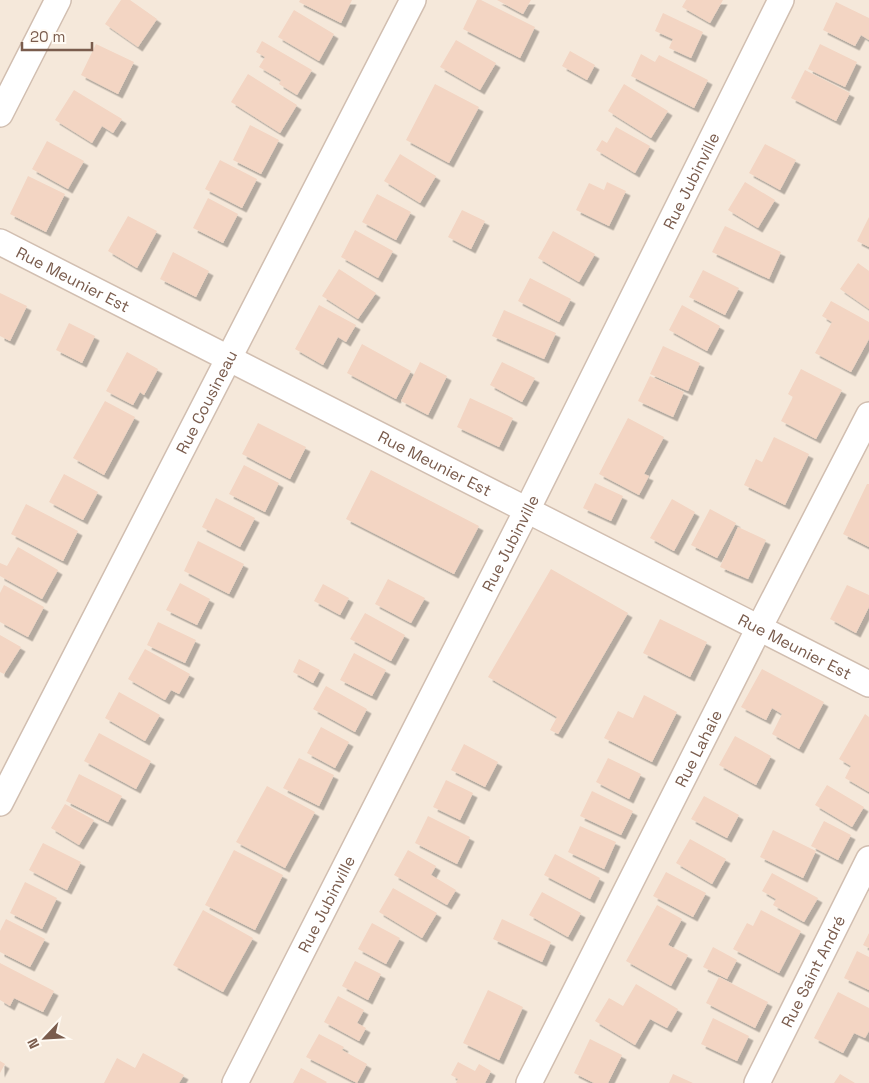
<svg xmlns="http://www.w3.org/2000/svg" width="869" height="1083" font-family="'Space Grotesk',sans-serif">
<style>
.residential{fill:#f5e8da}
.building{fill:#f3d5c3;filter:url(#shadow)}
.lines{fill:none;stroke-linecap:round;stroke-linejoin:round}
.street-casing{stroke:#d1beb0;stroke-width:28}
.street{stroke:#fff;stroke-width:25}
.labels{text-anchor:middle;dominant-baseline:central;stroke-width:4;stroke-linejoin:round;paint-order:stroke}
.street-label{font-size:16px;fill:#7a5c4d;stroke:#fffaf3}
</style>
<defs>
<filter id="shadow"><feDropShadow dx="4.5" dy="4.5" stdDeviation="0" flood-color="#0004"/></filter>
</defs>
<rect width="100%" height="100%" fill="#fdf6ec"/>
<path class="residential" d="M0,0H869V1083H0Z"/>
<path class="building" d="M121,0H130L157,19L138,47L105,24Z
M300,0H352L341,23L299,2Z
M477,0H481L535,27L520,58L463,29Z
M497,0H531L523,14Z
M686,0H723L710,23L682,7Z
M836,2L869,18V40L861,35L855,46L823,30Z
M294,10L334,34L319,61L278,37Z
M663,13L703,32L691,58L669,48L673,39L655,31Z
M456,40L496,63L480,90L440,67Z
M262,41L312,70L297,95L279,84L281,80L259,67L265,57L256,52Z
M96,44L134,62L118,94L81,75Z
M820,44L857,62L845,87L808,69Z
M570,51L595,65L587,80L562,66Z
M641,54L655,62L659,55L708,80L694,108L631,76Z
M805,70L850,93L836,121L791,98Z
M248,74L297,105L280,133L231,102Z
M435,84L479,107L449,163L406,140Z
M624,84L668,111L651,138L608,111Z
M74,90L122,119L113,133L102,126L92,143L55,120Z
M250,125L279,140L261,174L233,160Z
M616,127L650,146L635,173L596,150L602,140L607,143Z
M47,141L84,161L68,189L32,169Z
M765,144L796,160L780,190L749,173Z
M400,154L436,176L420,203L384,181Z
M220,160L257,179L242,208L205,189Z
M28,176L65,194L46,232L10,214Z
M607,182L626,191L609,226L576,210L589,183L604,190Z
M745,182L775,200L758,228L728,210Z
M377,194L411,212L396,240L362,222Z
M208,198L238,214L223,243L193,228Z
M462,210L485,221L471,249L448,237Z
M128,216L157,231L137,268L108,251Z
M869,217V247L857,241Z
M725,226L781,252L769,279L712,252Z
M355,230L393,251L378,278L341,257Z
M553,231L595,254L579,282L538,258Z
M173,252L209,271L196,297L160,279Z
M858,263L869,271V309L840,289Z
M339,269L376,293L358,319L322,296Z
M703,270L739,288L725,315L689,297Z
M530,278L571,299L559,322L518,301Z
M0,293L27,306L10,341L0,336Z
M831,301L869,322V339L851,372L815,353L832,322L822,316Z
M319,305L356,325L346,342L338,337L323,365L295,349Z
M682,305L720,326L707,351L669,330Z
M504,310L556,333L544,359L492,336Z
M69,323L95,336L82,363L56,350Z
M362,344L411,371L396,399L347,373Z
M663,346L700,363L688,391L650,374Z
M127,352L158,369L144,395L140,392L133,405L106,391Z
M420,362L447,376L428,415L401,401Z
M502,362L535,378L522,402L490,385Z
M801,369L842,390L816,439L781,421L793,397L788,394Z
M650,376L684,392L673,417L638,401Z
M470,398L513,418L499,447L457,427Z
M105,401L135,417L104,475L73,458Z
M628,418L664,437L644,474L649,476L639,495L599,474Z
M258,423L306,447L290,479L242,454Z
M774,437L809,454L785,505L744,485L756,459L762,462Z
M244,465L279,483L265,512L229,494Z
M371,470L479,526L454,574L346,519Z
M64,474L98,492L83,520L49,502Z
M595,483L623,496L611,521L583,508Z
M867,484H869V547L843,534Z
M216,498L255,518L240,547L202,527Z
M672,499L695,512L674,551L650,538Z
M26,504L78,531L63,561L11,534Z
M710,509L736,523L717,558L691,545Z
M738,527L766,540L748,579L720,567Z
M198,541L244,564L229,594L184,571Z
M18,547L58,570L42,599L0,576V563L7,566Z
M551,569L628,613L558,734L550,730L557,717L488,677Z
M388,579L425,598L411,623L375,604Z
M180,583L210,599L197,625L166,610Z
M323,584L349,598L340,615L314,601Z
M4,585L44,607L28,637L0,622V593Z
M847,585L869,595V607L856,633L830,619Z
M365,613L405,635L391,661L350,639Z
M660,619L707,642L690,677L643,653Z
M158,622L196,640L185,663L147,645Z
M0,635L21,647L4,674L0,672Z
M145,649L190,674L179,694L171,690L165,700L128,679Z
M354,653L386,670L372,696L340,680Z
M299,659L320,670L313,683L293,672Z
M762,669L824,702L799,749L772,734L782,714L772,708L766,720L741,707Z
M326,686L367,709L355,732L313,709Z
M119,692L160,715L145,741L105,718Z
M644,695L677,712L652,762L604,738L618,711L633,718Z
M865,714L869,717V792L845,778L851,766L839,759Z
M321,727L349,742L335,768L307,753Z
M99,733L151,761L136,789L84,761Z
M735,736L771,756L756,785L719,765Z
M464,744L498,762L485,787L451,770Z
M299,758L334,775L319,806L283,788Z
M608,758L641,774L629,799L596,782Z
M79,774L122,796L108,822L66,801Z
M446,780L473,793L460,820L433,807Z
M827,785L864,807L852,827L815,805Z
M267,786L315,812L285,868L236,842Z
M592,791L633,811L621,835L580,816Z
M704,796L739,815L727,838L691,819Z
M65,804L94,820L79,845L51,828Z
M428,816L470,837L457,864L415,843Z
M824,821L851,835L838,860L811,846Z
M580,826L616,842L604,869L568,852Z
M773,830L816,851L803,878L760,857Z
M690,839L726,859L712,884L676,863Z
M43,843L81,862L67,890L29,870Z
M234,850L283,875L255,930L205,905Z
M408,850L436,866L431,875L456,890L447,905L394,875Z
M555,854L600,878L590,899L544,875Z
M666,872L706,893L693,917L653,896Z
M772,873L818,898L804,922L773,905L776,899L762,891Z
M25,882L57,898L42,929L10,913Z
M393,888L437,913L422,938L379,912Z
M542,892L581,913L568,937L529,915Z
M657,905L682,919L668,945L688,955L671,986L626,961Z
M203,910L253,938L223,992L173,965Z
M761,910L801,931L779,973L733,949L747,923L753,926Z
M6,919L45,939L30,967L0,952V931Z
M502,919L551,942L542,962L493,939Z
M372,923L400,938L386,964L358,949Z
M869,933V948L863,945Z
M713,947L737,960L727,979L703,967Z
M857,951L869,957V990L844,978Z
M355,961L381,974L368,1000L342,986Z
M0,963L54,991L43,1012L14,998L10,1006L0,1000Z
M719,977L768,1002L755,1028L706,1003Z
M636,984L678,1009L667,1028L650,1019L635,1045L595,1021L609,998L623,1006Z
M488,990L523,1007L499,1060L463,1043Z
M838,992L869,1008V1031L865,1038L854,1033L843,1053L814,1038Z
M338,996L364,1010L357,1023L366,1028L359,1041L324,1022Z
M713,1018L749,1036L737,1061L701,1044Z
M319,1034L344,1047L342,1050L367,1064L357,1083L306,1057Z
M590,1039L622,1055L608,1083H594L574,1073Z
M143,1053L184,1075L179,1083H104L117,1058L135,1068Z
M0,1061L5,1064L0,1073Z
M458,1062L475,1071L479,1064L491,1071L485,1083H456L458,1079L451,1075Z
M301,1068L327,1082L326,1083H293Z
M673,1074L693,1083H669Z
M840,1074L855,1083H834Z"/>
<g class="lines">
<defs>
<g id="street">
<path d="M0,114L58,0"/>
<path id="s1" d="M0,242L869,684"/>
<path id="s2" d="M0,803L413,0"/>
<path id="s3" d="M235,1083L527,510L781,0"/>
<path id="s4" d="M529,1083L759,628L869,415"/>
<path id="s5" d="M757,1083L869,859"/>
</g>
</defs>
<use href="#street" class="street-casing"/>
<use href="#street" class="street"/>
</g>
<g class="labels">
<g class="street-label">
<text stroke="none"><textPath href="#s3" startOffset="1011">Rue Jubinville</textPath></text>
<text stroke="none"><textPath href="#s1" startOffset="82">Rue Meunier Est</textPath></text>
<text stroke="none"><textPath href="#s2" startOffset="451">Rue Cousineau</textPath></text>
<text stroke="none"><textPath href="#s1" startOffset="488">Rue Meunier Est</textPath></text>
<text stroke="none"><textPath href="#s3" startOffset="606">Rue Jubinville</textPath></text>
<text stroke="none"><textPath href="#s1" startOffset="892">Rue Meunier Est</textPath></text>
<text stroke="none"><textPath href="#s4" startOffset="375">Rue Lahaie</textPath></text>
<text stroke="none"><textPath href="#s3" startOffset="201">Rue Jubinville</textPath></text>
<text stroke="none"><textPath href="#s5" startOffset="125">Rue Saint André</textPath></text>
</g>
</g>
<g transform="translate(45 1038) rotate(245)" stroke="#fffaf3" stroke-width="4" paint-order="stroke">
<path d="M0-4L9 19L0 12L-9 19Z" fill="#7a5c4d"/>
<text y="-8" font-size="14" font-weight="bold" text-anchor="middle" fill="#7a5c4d">N</text>
</g>
<path d="M22 42v8h70v-8" fill="none" stroke="#7a5c4d" stroke-width="2.5"/>
<text x="30" y="42" font-size="15" fill="#7a5c4d" stroke="#fffaf3" stroke-width="4" paint-order="stroke">20 m</text>
</svg>
